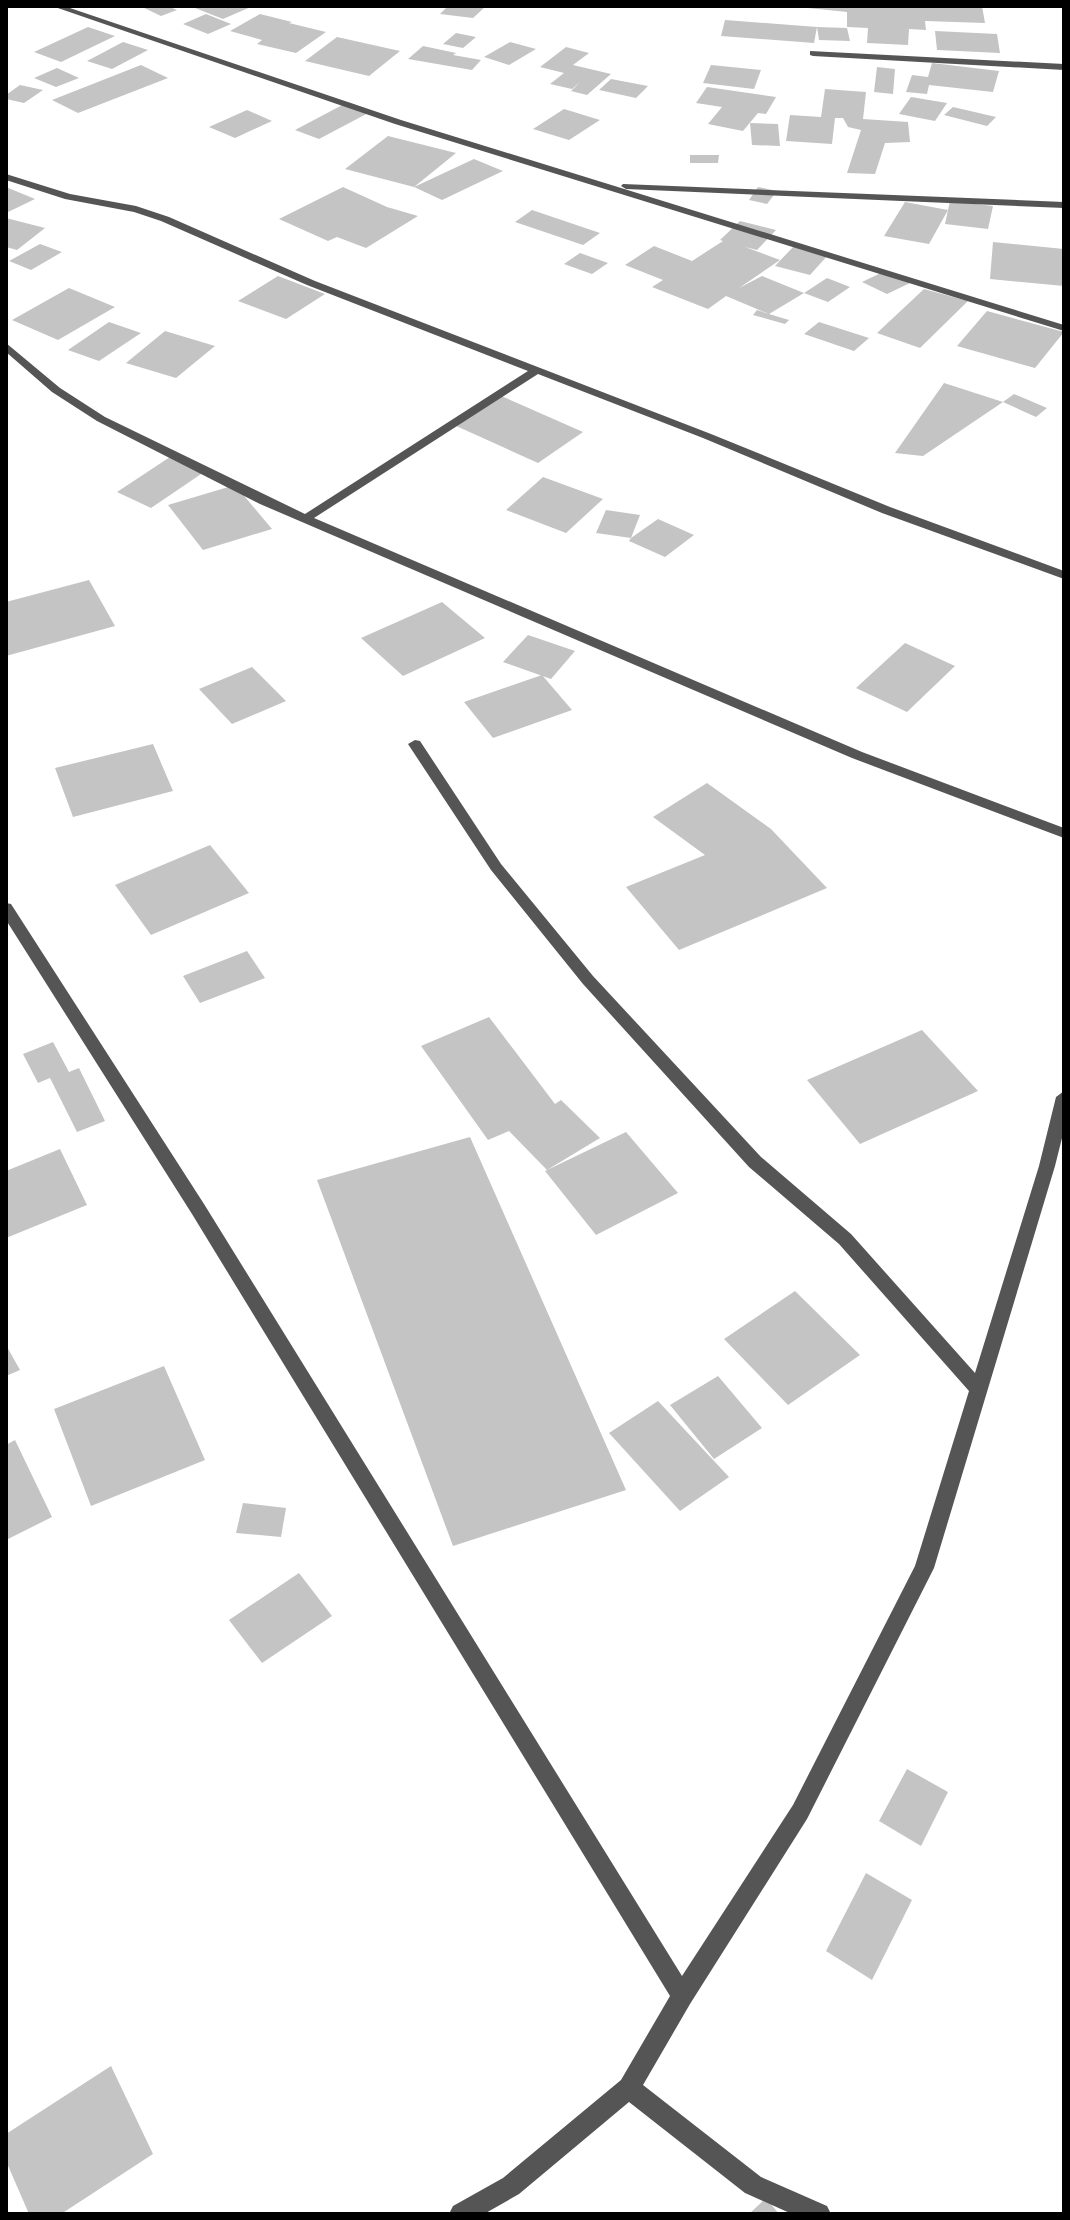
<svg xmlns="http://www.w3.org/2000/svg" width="1070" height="2220" font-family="Arial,sans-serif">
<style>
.building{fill:#c4c4c4}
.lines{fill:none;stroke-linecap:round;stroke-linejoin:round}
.street{fill:#555;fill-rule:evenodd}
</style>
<rect width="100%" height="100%" fill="#fff"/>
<path class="building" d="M140,6H168L177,10L161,16Z
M190,6H253L223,19Z
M448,6H486L473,18L440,14Z
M788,6H982L985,23L925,21L926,30L909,29L908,45L867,43L868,28L847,27V12Z
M206,14L231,24L208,34L183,24Z
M260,14L292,22L289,23L326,32L296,53L257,44L262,40L230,31Z
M725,20L817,27L814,43L721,36Z
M88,27L115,36L61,62L34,52Z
M817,27L847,28L850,41L819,40Z
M935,31L997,34L1000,53L937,50Z
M456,33L476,37L463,48L443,44Z
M337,37L400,51L369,76L305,61Z
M123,42L148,50L112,69L87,61Z
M510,42L536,49L509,65L484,57Z
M423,46L456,53L453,55L481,60L472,70L408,59Z
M566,47L589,53L573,65L611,74L587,95L571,91L580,82L572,89L550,84L564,73L540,67Z
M932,63L999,71L993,92L929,85L927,94L906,92L912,75L928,77Z
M141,65L168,78L78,113L52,100Z
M711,65L761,70L754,89L703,83Z
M877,67L895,69L893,94L874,92Z
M57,68L79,78L56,87L34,78Z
M611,79L648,86L636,98L599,90Z
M20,85L43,90L24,103L6,99V95Z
M707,87L776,97L766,114L758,113L743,131L708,124L722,107L696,103Z
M825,89L866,92L863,119L908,122L910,142L885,143L875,174L847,173L861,130L848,127L843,118H835L832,144L786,141L790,115L821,117Z
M911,97L947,103L935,121L899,114Z
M348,102L372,111L319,139L295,130Z
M953,107L996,117L987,126L944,115Z
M564,109L600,120L569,140L533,129Z
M247,110L272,121L235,138L209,127Z
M750,123L778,124L780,146L752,145Z
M388,136L456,153L414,187L474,159L503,171L442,200L414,187L345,169Z
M690,155H719L718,163H690Z
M6,187L35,199L6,213Z
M343,187L387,207L418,216L366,248L337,237L328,241L279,219Z
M758,187L777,191L767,204L749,200Z
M950,201L993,206L988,229L945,224Z
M905,202L948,210L929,244L884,236Z
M532,210L600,233L583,245L515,222Z
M6,218L45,228L17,250L6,247Z
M740,221L776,230L757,250L745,247L780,260L739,288L762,276L804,293L769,314L789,320L785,324L753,315L757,310L769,314L726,296L708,309L652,287L663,280L625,265L654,246L692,261L723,241L720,240Z
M993,242L1064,249V286L990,279Z
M40,244L62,252L31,270L9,261Z
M794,246L828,255L810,275L775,266Z
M580,253L608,263L592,274L564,264Z
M885,271L910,283L887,294L862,282Z
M278,276L325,294L286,319L238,301Z
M827,278L850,287L828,302L804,293Z
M69,288L115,307L58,340L12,320Z
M924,289L968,301L920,348L877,333Z
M987,311L1064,332L1035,368L957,346Z
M109,322L141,333L99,361L68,350Z
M819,322L869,338L854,351L804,334Z
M165,331L215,346L176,378L126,363Z
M944,383L1003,402L1014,394L1047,408L1036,417L1003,402L923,456L895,453Z
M499,395L583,432L538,463L454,425Z
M173,455L207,470L151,508L117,492Z
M543,477L603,499L566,533L506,510Z
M235,485L272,529L203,550L168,505Z
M606,510L640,515L631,538L658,519L694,535L665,557L629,541L631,538L596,533Z
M89,580L115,626L6,656V602Z
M442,602L485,638L403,676L361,638Z
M528,635L575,651L551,679L503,662Z
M905,643L955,666L907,712L856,688Z
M252,667L286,701L232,724L199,689Z
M542,675L572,710L493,738L464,702Z
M153,744L173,791L73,817L55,768Z
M707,783L771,829L827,888L679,950L626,887L705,855L653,817Z
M210,845L249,893L151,935L115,885Z
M247,951L265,978L200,1003L183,976Z
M489,1017L555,1104L561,1100L600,1138L547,1170L509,1131L488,1140L421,1046Z
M922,1030L978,1091L860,1144L807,1080Z
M53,1042L69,1072L79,1068L105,1121L77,1132L50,1078L38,1083L23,1054Z
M626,1132L678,1193L596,1235L545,1171Z
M470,1137L626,1490L453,1546L317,1180Z
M60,1149L87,1205L6,1238V1171Z
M795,1291L860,1355L788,1405L724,1339Z
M6,1345L20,1370L6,1376Z
M164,1366L205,1460L91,1506L54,1409Z
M718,1376L762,1428L714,1459L670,1405Z
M658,1401L729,1477L680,1511L609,1433Z
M15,1440L52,1517L6,1540V1445Z
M243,1503L286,1508L281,1537L236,1533Z
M299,1573L332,1616L262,1663L229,1620Z
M907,1769L948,1792L921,1846L879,1821Z
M866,1873L912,1900L872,1980L826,1951Z
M111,2066L153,2154L61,2214H29L6,2161V2134Z
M766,2198L779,2214H749Z"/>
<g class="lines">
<path class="street" d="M52,6H64L401,120L1064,325V331L395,124Z
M810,51L1064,64V70L813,56L810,55Z
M6,174L70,194L136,206L169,217L315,281L711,434L890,507L1064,571V579L882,513L703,438L538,374L314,518L862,752L1064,828V838L852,758L260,504L97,421L52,392L6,352V343L60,388L105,417L305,514L528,371L307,285L161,221L134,212L65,199L6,180Z
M623,184L1064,202V208L626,189L621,186Z
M415,740L420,741L501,864L593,976L761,1157L851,1234L975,1373L1039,1166L1056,1097L1064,1091V1130L1055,1166L934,1568L807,1819L690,2004L643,2085L761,2177L827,2206L831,2214H792L745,2193L629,2102L519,2194L484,2214H449L453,2206L503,2178L621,2080L670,1996L192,1214L6,920V903L11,904L204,1204L682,1976L793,1805L915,1566L969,1391L839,1244L749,1167L583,984L491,870L408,744Z"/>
</g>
<rect width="1070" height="2220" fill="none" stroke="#000000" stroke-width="16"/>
</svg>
